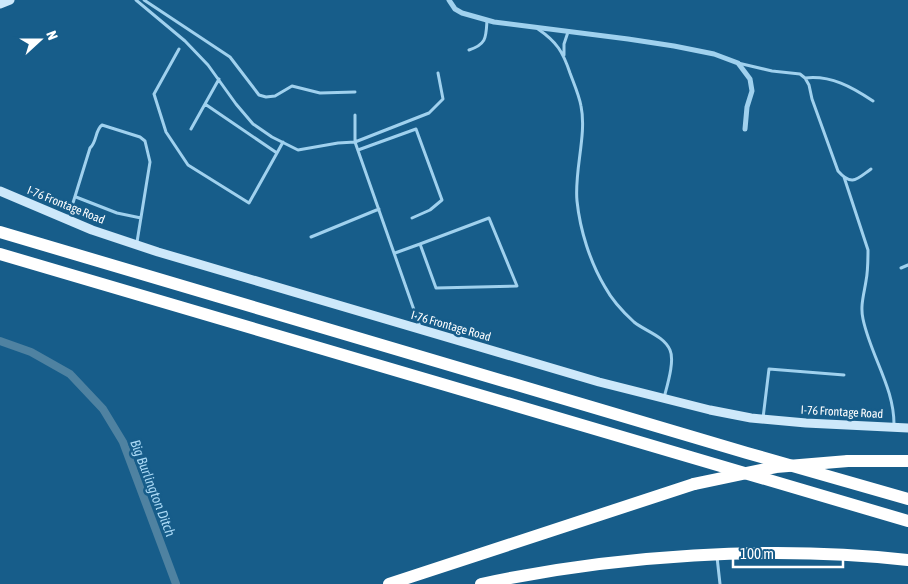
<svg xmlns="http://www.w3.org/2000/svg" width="908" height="584" font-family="'Asap Condensed',sans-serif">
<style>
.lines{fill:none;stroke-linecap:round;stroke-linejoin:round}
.canal{stroke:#4f82a1;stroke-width:8}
.lane{stroke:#a0d1ee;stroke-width:3}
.street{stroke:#a0d1ee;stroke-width:5}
.secondary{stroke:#cde8fa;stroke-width:9}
.highway{stroke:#fff;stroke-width:12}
.highway-bridge{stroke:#fff;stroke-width:12}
.labels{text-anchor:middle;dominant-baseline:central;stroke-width:5;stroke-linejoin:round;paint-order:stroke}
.street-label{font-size:12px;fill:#fff;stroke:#175d8a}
.water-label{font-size:14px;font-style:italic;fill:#abdaf6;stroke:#175d8a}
</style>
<rect width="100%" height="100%" fill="#175d8a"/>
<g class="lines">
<path class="canal" d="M0,341L31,352L70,374L103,409L123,442L176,584"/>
<path class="lane" d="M136,0L185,41L208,65L236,104L253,124L272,137L298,150L338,143L355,142L420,327
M144,0L230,57L259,95L266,97L275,96L292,86L320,93L355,92
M538,29C557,42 563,52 570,73C574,84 579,95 581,106C587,135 574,171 577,201C580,230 590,262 605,287C612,300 623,312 634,322C645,331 664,336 670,350C675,361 667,386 664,398
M179,49L154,94L166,132L188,165L249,203L277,153L205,104
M469,50C487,44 486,37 487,20
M564,55V44L568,32
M738,63L772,71L800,74L805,78L809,85L812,99L838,171C852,187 857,179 871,169
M805,78C831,75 852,87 873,101
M355,115V142L429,113L443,99L438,73
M191,129L219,79
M358,150L416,129L442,200L430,210L412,218
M277,153L283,142
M844,177L868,250C868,260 868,271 866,281C864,294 860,306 863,319C871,357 895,388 894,427
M76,197L117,213L141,218
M68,219L90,148C97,142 95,130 102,125L140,137L145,141L150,162L137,242
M311,237L379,209
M395,253L420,244L436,288L517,286L489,218L420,244
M901,268L908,265
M763,418L769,369L844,375
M717,557L720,584"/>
<path class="street" d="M449,0L455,9L462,13L494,22L628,39L674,46L714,54L738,63L750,79L752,91L747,107L745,129"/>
<path class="secondary" d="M0,4L10,0
M0,191L92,230L158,252L599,382L710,410L751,418L806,423L908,428"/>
<path class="highway" d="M0,232L747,453L908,499
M0,254L908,521
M848,461H908
M389,584L694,484
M481,584C615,555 772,545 908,560"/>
<path class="highway-bridge" d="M694,484L776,467L848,461"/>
</g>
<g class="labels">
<g class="street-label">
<text transform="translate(66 205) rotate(22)">I-76 Frontage Road</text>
<text transform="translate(451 326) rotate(16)">I-76 Frontage Road</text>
<text transform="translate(842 412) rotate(3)">I-76 Frontage Road</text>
</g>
<g class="water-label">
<text transform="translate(153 488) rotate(69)">Big Burlington Ditch</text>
</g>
</g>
<g transform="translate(40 40) rotate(69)" stroke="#175d8a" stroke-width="4" paint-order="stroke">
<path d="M0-4L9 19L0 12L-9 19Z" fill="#ffffff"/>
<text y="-8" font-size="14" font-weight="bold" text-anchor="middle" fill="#ffffff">N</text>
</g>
<path d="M733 559v8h110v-8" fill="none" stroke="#ffffff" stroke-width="2.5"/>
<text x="740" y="559" font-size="15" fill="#ffffff" stroke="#175d8a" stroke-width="4" paint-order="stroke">100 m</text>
</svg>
